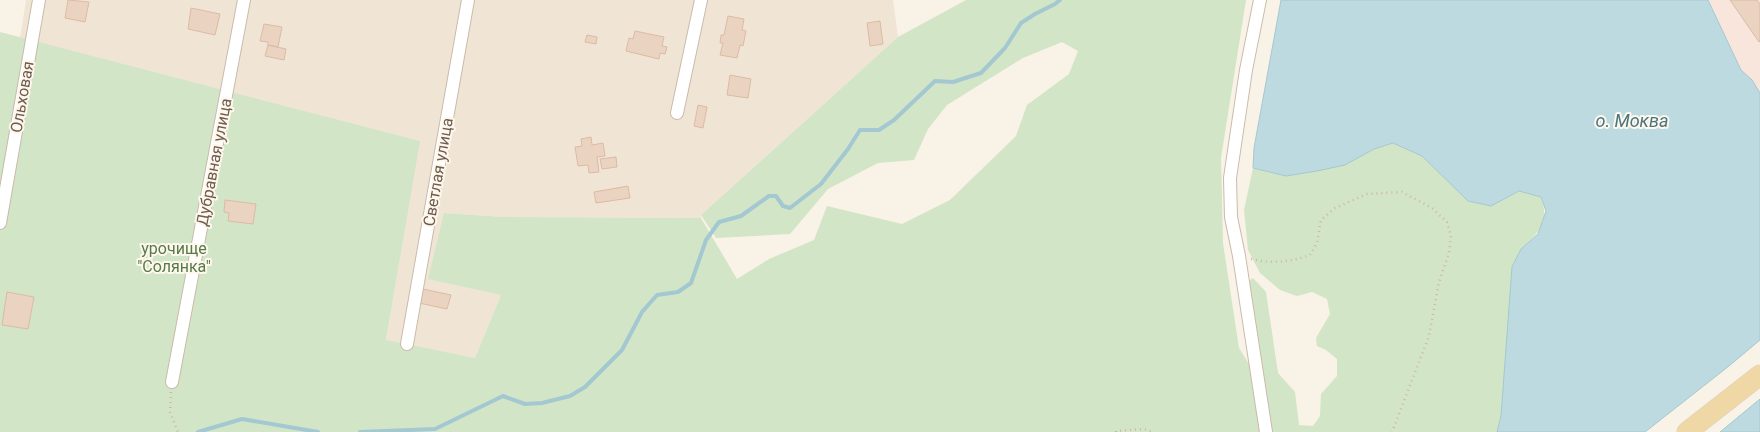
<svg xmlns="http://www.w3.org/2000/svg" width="1760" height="432" font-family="Roboto,sans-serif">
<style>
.residential{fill:#f0e5d5}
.commercial{fill:#f8e5db}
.green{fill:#d2e5c6}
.water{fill:#bddae0;stroke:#a4c8d1}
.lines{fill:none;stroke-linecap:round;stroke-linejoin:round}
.stream{stroke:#a4c8d1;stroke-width:4}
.building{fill:#ebd3c1;stroke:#dcbba3}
.street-casing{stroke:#c9bbad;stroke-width:14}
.primary-casing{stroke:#d7d1cd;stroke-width:21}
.path{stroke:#d0b7a4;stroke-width:2.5;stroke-dasharray:1 4;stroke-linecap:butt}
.street{stroke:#fff;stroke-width:12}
.primary{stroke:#f0d7a6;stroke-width:20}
.labels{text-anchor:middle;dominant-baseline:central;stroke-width:4;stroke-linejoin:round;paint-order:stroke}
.street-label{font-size:16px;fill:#6f5b4e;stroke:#fdf7ec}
.park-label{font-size:16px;fill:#567a4a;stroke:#fdf7ec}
.water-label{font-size:18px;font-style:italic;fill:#4b7580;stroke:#fdf7ec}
</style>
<rect width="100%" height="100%" fill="#f9f2e6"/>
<path class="residential" d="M26,0H893L898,37L701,215V218L503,217L444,213L501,295L475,358L386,341L419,141L20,38Z"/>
<path class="commercial" d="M1708,0H1760V93L1752,80L1741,70Z"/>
<path class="green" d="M966,0H1246L1221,158L1223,243L1239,348L1265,390L1249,281L1253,278L1266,292L1278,373L1295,392L1299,425L1313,426L1320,416L1321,394L1337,376V359L1326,350L1317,346L1316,338L1330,314L1327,299L1312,292L1297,296L1280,290L1260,273L1248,250L1244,210L1253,168L1286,176L1345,165L1374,149L1393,143L1422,156L1468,201L1491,206L1519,191L1541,197C1550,222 1539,233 1521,249L1501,416L1497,432H0V32L420,141L386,340L475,358L501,295L428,279L444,213L503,217L701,218L737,279L769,259L814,240L827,206L902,224L950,200L1016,136L1027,105L1069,74L1078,51L1062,42L1023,58L947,105L928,129L914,160L878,163L828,189L790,234L716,238L701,215L898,37Z"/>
<path class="water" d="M1281,0H1708L1741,70L1752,80L1760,93V340L1729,366L1645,432H1497L1501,416L1512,267L1521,249L1538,234L1546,211L1541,197L1519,191L1491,206L1468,201L1422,156L1393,143L1374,149L1345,165L1317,171L1286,176L1253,168L1254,148Z
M1760,399V432H1720Z"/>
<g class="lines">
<path class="stream" d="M198,432L242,419L318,432
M360,432L435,429L503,396L525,404L542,403L570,396L585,387L622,350L642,312L657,295L678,292L691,283L706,240L719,222L741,216L769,196H776L783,206L790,208L821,184L848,149L860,130H879L894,120L935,81L953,82L981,73L1005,48L1021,23L1035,14L1055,4L1060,0"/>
</g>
<path class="building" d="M68,0L89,2L85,22L65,18Z
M1730,0H1757L1760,4V41L1759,42Z
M191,8L220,14L215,35L188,29Z
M728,16L744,19L742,30L746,31L743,46L740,45L737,58L720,55L723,43H720L721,35H724Z
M880,21L883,44L870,46L867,23Z
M264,24L282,27L278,47L268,45V42L260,41Z
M635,31L664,37L662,46L667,47L665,54L660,53L659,59L626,51L629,38L633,39Z
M587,35L597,37L596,44L585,42Z
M268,45L286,49L284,60L265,56Z
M730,75L751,79L748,98L727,95Z
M698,105L707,107L703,128L694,126Z
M591,137L592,145L603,143L605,156L597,157L599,172L589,173L588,165L578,166L575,147L582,146L581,139Z
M616,157L617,167L602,169L600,159Z
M628,186L630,198L596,203L594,192Z
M225,200L256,204L253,224L228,221L229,213L224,212Z
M423,289L451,295L447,309L419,303Z
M7,292L34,297L28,329L2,325Z"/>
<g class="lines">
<defs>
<path id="street" d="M1260,0L1246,70L1230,178L1231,217L1239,256L1266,432
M677,113L701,0
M0,223L39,0
M407,344L468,0
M172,382L244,0"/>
<path id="primary" d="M1687,432L1760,375"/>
</defs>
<use href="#street" class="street-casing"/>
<use href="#primary" class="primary-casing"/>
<path class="path" d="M1251,259C1271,264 1291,262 1310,255L1317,243L1321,220L1335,208L1367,194L1402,192L1432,208L1447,222L1451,236L1449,253L1439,282L1429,336L1392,432
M171,392L170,412L178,432
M1116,432V431L1144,429L1153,432"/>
<use href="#street" class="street"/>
<use href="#primary" class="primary"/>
</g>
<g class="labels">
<g class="street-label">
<text transform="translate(22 97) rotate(-80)">Ольховая</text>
<text transform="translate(214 162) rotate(-79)">Дубравная улица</text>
<text transform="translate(438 172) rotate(-80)">Светлая улица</text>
</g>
<g class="park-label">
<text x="174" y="248">урочище<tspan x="174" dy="18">"Солянка"</tspan></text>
</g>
<g class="water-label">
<text x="1632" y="120">о. Моква</text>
</g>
</g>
</svg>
